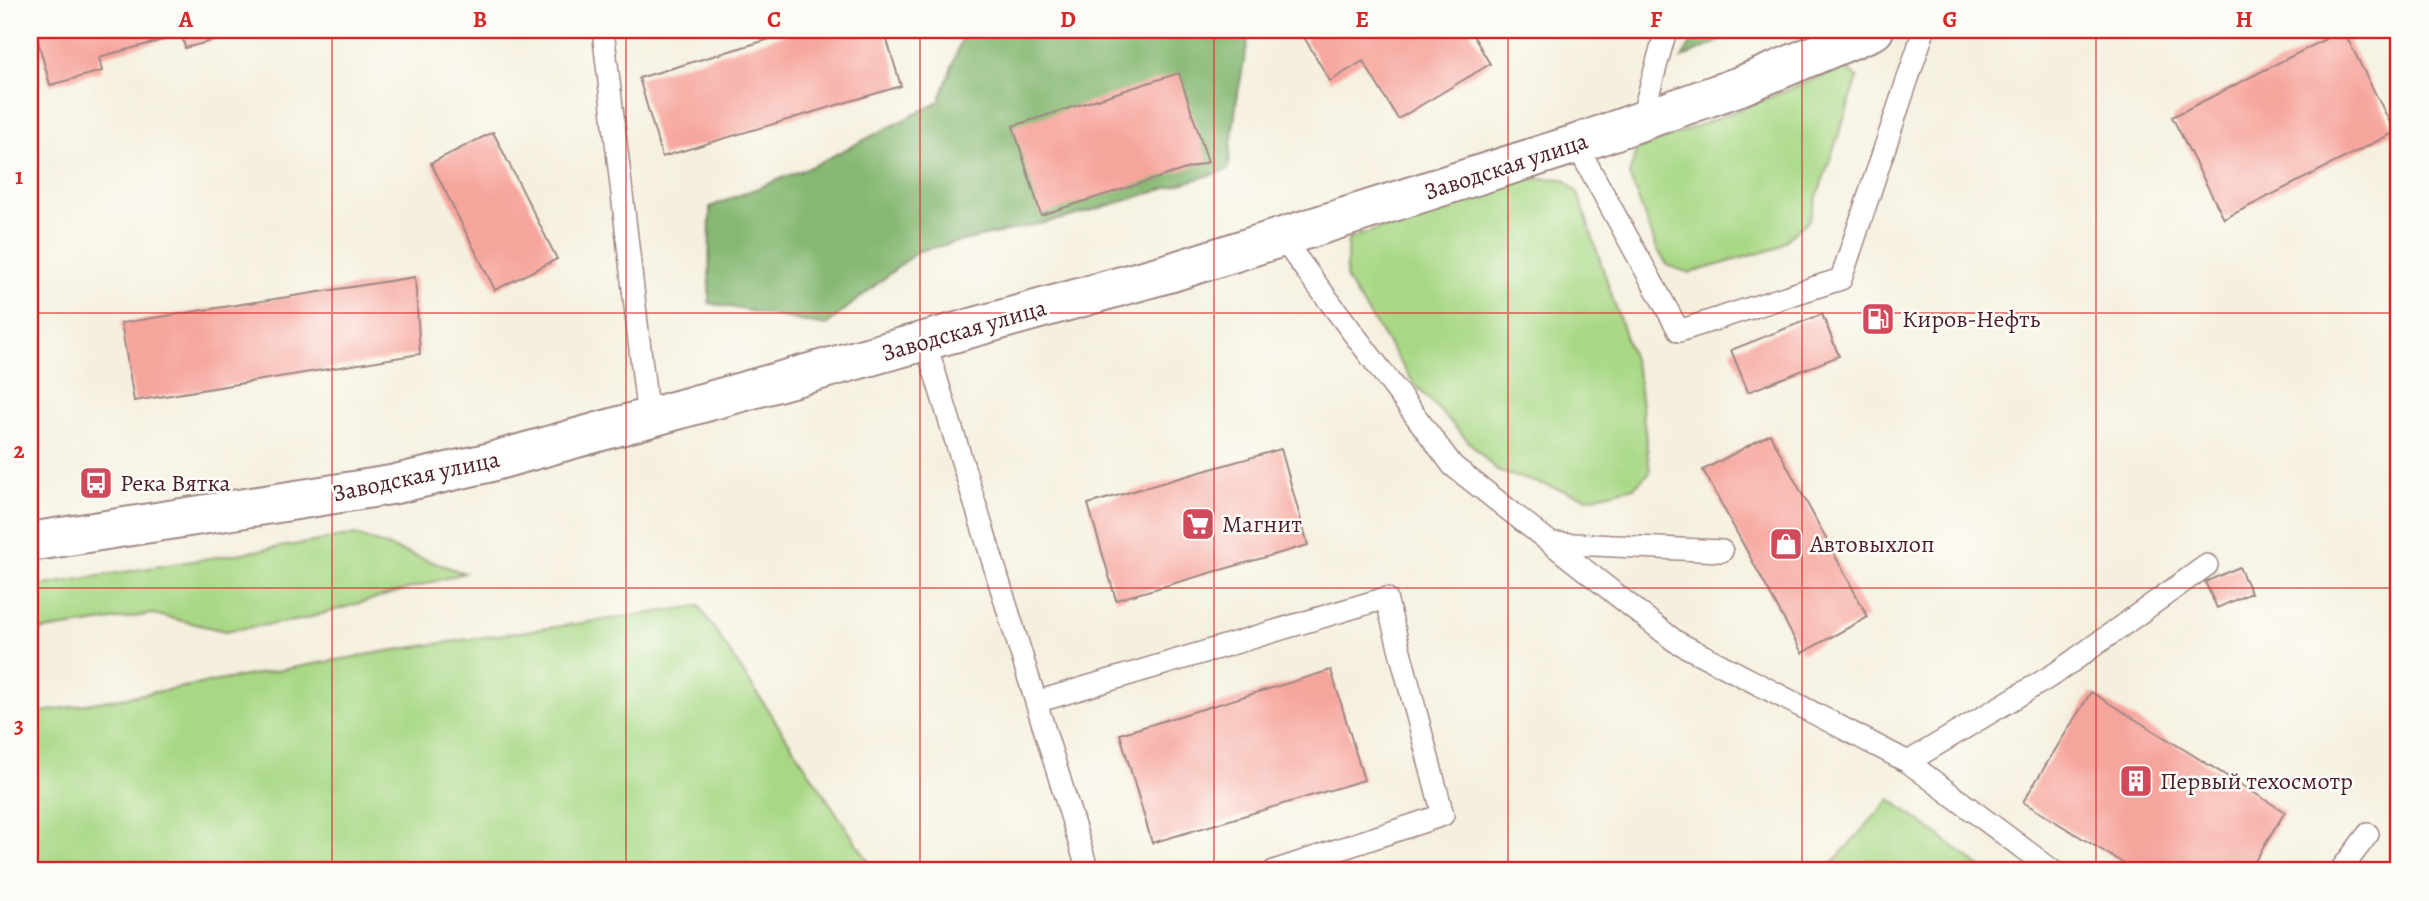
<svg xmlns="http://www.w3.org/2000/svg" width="2429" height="901" font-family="Alegreya,serif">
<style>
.green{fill:#a9d885;stroke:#7a7c58;stroke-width:2}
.forest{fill:#86b872;stroke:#686c4e;stroke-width:2}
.building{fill:#f6a59d}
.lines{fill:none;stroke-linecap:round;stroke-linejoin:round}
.service-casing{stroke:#a08884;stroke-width:24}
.minor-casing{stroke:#a08884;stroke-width:42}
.service{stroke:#fff;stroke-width:21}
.minor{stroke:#fff;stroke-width:38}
.grid{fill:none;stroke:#d62828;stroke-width:2;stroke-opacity:0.55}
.labels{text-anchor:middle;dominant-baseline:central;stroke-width:5;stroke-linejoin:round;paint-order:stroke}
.street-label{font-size:24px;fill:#4a1f2b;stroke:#fdfcf7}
.poi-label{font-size:24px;fill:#4a1f2b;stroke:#fdfcf7;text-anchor:start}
.neatline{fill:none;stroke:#d62828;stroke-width:2.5}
.grid-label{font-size:23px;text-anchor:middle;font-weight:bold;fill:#d62828}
</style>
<rect width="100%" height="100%" fill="#fdfcf7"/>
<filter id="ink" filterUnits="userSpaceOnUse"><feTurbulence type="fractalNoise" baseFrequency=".0143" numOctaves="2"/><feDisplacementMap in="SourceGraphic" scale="14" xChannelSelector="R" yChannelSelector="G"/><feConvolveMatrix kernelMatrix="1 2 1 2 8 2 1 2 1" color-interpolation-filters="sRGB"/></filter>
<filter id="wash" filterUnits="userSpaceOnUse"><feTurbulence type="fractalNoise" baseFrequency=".00686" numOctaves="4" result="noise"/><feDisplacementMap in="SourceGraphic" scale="28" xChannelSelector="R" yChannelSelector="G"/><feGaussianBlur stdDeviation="1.57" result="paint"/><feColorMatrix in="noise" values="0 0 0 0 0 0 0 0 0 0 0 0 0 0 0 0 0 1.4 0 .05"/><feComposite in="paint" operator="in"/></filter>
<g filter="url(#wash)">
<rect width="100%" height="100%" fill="#f5f0de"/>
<path class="green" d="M1845,67L1858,78L1809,220L1777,248L1690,273L1668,266L1657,249L1629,175L1637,150Z
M1533,178L1564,179L1578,193L1638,375L1650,472L1634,487L1589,498L1497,471L1415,385L1346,279L1348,239Z
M355,535L464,573L301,620L225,631L153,614L30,632V587Z
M699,606L875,871H30V714L388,651Z
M1890,799L1986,871H1825Z"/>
<path class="forest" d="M965,30H1250L1237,98L1228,170L1070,217L918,251L825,326L709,303L710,207L815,165L939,102Z
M1699,30H1744L1682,58Z"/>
<g id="blocks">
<path class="building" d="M35,30H233L234,35L185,48L182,35L99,57L102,71L50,85Z
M800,30H884L901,86L662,157L639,78Z
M1322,30H1470L1490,64L1398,119L1363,61L1330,81L1305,39Z
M2343,30L2395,132L2224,219L2172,117Z
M1179,73L1208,162L1041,215L1013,126Z
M493,132L557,259L495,290L431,163Z
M415,277L420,354L134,401L121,323Z
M1822,314L1839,356L1748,392L1731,350Z
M1770,434L1868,617L1802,653L1703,470Z
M1281,449L1308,545L1116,600L1088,504Z
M2239,567L2251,593L2217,608L2205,582Z
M1331,670L1364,780L1152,843L1120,734Z
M2091,692L2285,812L2249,871H2136L2023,802Z"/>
</g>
</g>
<g filter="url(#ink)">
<use href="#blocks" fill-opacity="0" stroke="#a08884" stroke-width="2"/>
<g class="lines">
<defs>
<path id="service" d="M603,30L648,418
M1641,121L1666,30
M1576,144L1679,331L1841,279L1924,30
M1281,237L1453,466L1675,641L1908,762L2053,871
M925,341L1088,871
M1551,543L1722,551
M1036,702L1386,598L1443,815L1274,871
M1908,762L2056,673L2207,565
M2340,871L2368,834"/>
<path id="minor" d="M30,542L391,485L487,463L1172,272L1576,144L1740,86L1874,30"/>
</defs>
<use href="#service" class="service-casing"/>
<use href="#minor" class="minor-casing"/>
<use href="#service" class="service"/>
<use href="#minor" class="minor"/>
</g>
</g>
<path class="grid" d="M332,30V871M626,30V871M920,30V871M1214,30V871M1508,30V871M1802,30V871M2096,30V871M30,313H2399M30,588H2399"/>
<defs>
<symbol id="fuel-square" viewBox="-11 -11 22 22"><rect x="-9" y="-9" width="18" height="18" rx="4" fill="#d1495b" stroke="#fdfcf7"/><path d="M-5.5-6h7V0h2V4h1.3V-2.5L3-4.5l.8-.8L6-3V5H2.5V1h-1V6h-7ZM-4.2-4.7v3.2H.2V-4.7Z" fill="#fff"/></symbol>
<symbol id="bus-square" viewBox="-11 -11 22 22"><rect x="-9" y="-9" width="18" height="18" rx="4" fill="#d1495b" stroke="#fdfcf7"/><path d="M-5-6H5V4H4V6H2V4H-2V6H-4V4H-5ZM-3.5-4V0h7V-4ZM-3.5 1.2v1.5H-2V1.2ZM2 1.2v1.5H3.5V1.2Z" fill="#fff"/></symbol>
<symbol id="supermarket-square" viewBox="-11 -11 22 22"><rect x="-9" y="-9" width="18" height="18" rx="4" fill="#d1495b" stroke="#fdfcf7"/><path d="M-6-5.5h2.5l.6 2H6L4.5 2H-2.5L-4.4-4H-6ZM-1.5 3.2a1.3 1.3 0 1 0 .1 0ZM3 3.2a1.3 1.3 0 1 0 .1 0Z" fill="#fff"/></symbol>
<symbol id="shop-square" viewBox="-11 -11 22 22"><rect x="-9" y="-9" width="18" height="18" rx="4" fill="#d1495b" stroke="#fdfcf7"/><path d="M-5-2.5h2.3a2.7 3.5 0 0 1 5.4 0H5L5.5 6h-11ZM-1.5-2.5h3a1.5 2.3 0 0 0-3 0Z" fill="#fff"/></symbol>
<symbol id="building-square" viewBox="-11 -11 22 22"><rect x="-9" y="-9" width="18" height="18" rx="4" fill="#d1495b" stroke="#fdfcf7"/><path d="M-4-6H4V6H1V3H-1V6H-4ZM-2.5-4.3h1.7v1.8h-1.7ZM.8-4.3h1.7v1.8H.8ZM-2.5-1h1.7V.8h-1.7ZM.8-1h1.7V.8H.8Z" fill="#fff"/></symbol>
</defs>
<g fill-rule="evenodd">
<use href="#fuel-square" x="1859" y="300" width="38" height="38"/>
<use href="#bus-square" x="77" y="464" width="38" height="38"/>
<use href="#supermarket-square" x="1179" y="505" width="38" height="38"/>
<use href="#shop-square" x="1767" y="525" width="38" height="38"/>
<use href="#building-square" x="2117" y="762" width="38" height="38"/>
</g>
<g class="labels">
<g class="street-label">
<text transform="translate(1506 166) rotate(-18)">Заводская улица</text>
<text transform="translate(964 330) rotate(-16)">Заводская улица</text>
<text transform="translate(416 476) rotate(-12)">Заводская улица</text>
</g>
<g class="poi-label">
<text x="1902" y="319">Киров-Нефть</text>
<text x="120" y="483">Река Вятка</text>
<text x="1222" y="524">Магнит</text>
<text x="1810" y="544">Автовыхлоп</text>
<text x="2160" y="781">Первый техосмотр</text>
</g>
</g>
<rect width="2429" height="901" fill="none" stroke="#fdfcf7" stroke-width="77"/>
<rect x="38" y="38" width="2352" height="824" class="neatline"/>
<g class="grid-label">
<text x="186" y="27">A</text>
<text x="480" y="27">B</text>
<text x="774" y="27">C</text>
<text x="1068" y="27">D</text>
<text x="1362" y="27">E</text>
<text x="1656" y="27">F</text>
<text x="1950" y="27">G</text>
<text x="2244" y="27">H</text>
<text x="19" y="184">1</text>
<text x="19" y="458">2</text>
<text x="19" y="733">3</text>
</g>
</svg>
